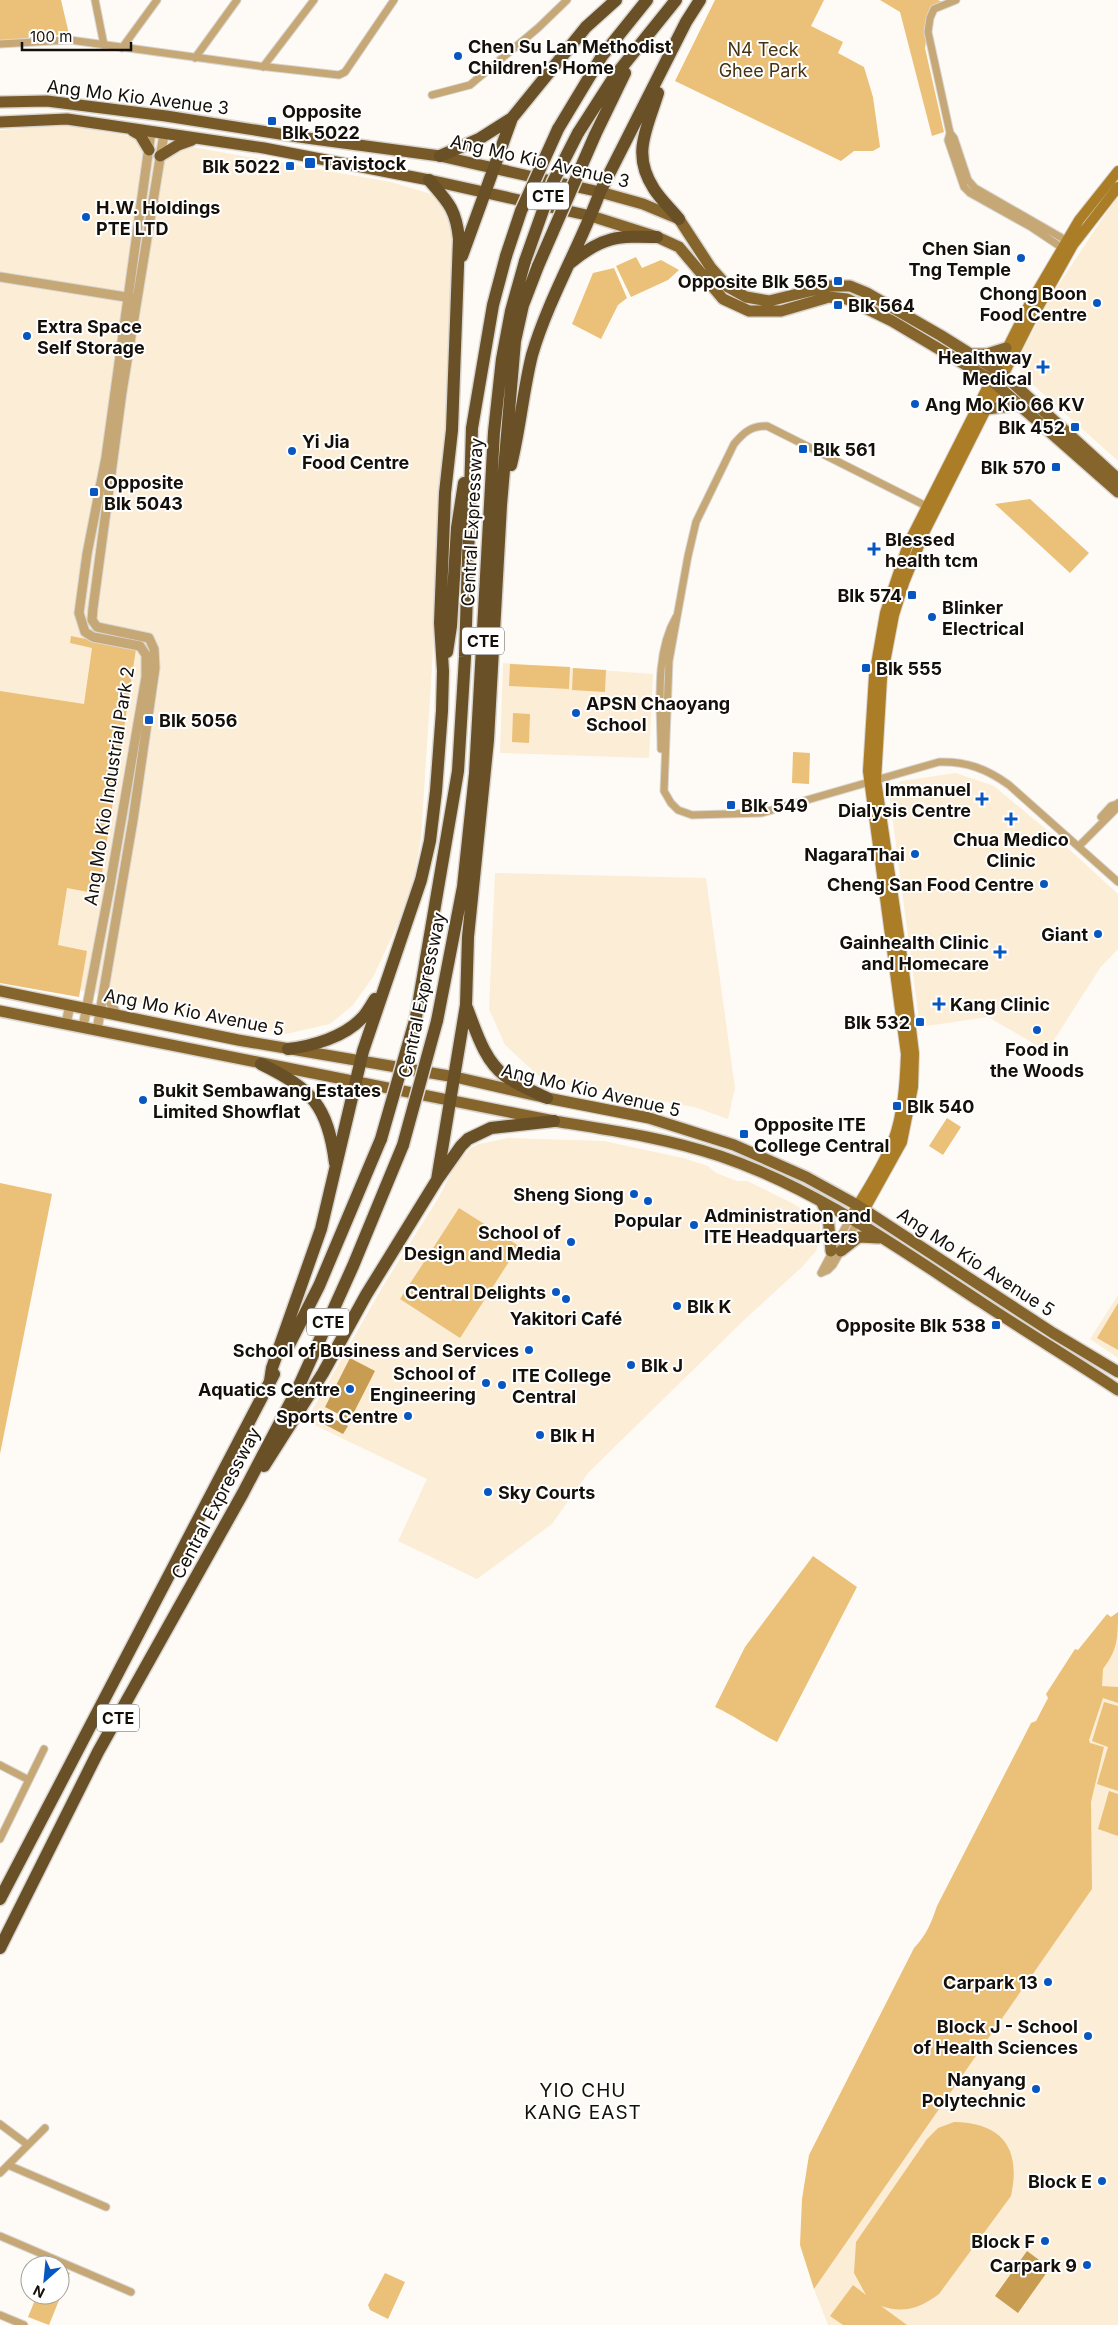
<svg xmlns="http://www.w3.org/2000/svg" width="1118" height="2325" font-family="Inter,sans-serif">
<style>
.built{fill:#fcedd6}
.green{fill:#ebc079}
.water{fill:#c99d51}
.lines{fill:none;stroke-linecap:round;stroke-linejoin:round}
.minor-casing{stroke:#d9d5d0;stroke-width:9}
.tertiary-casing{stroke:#d9d5d0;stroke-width:11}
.secondary-casing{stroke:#d9d5d0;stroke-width:12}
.primary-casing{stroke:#d9d5d0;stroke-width:14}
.trunk-casing{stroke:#d9d5d0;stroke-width:14}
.motorway-casing{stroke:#d9d5d0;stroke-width:15}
.minor{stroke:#c6a776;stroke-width:7}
.tertiary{stroke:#c6a776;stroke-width:9}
.secondary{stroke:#ab7d27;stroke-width:10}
.primary{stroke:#86652c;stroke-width:11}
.trunk{stroke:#785a29;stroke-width:11}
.motorway{stroke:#695026;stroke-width:12}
.motorway-bridge-casing{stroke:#d9d5d0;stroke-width:15;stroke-linecap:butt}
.motorway-bridge{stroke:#695026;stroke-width:12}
.poi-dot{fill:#0857c1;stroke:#fff;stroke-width:2}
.labels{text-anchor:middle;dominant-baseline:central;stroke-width:4;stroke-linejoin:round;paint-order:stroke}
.shield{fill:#fff;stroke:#5a5752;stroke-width:1}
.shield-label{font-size:16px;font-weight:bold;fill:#140f08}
.poi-label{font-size:18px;font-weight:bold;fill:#140f08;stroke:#fff;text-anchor:end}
.park-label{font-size:18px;fill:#453211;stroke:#fff}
.street-label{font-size:18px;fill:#140f08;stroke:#fff}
.neighbourhood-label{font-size:19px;letter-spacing:1px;fill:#140f08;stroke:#fff}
</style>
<rect width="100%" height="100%" fill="#fefbf6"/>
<path class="built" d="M66,125L391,182L431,194L444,202L452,223L450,430L443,496L421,838L414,878L398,924L373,977L353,1005L330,1024L286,1034L0,973V130Z
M1118,195V461L1021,374L1018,359L1053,293Z
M503,663L653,674L649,758L500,753Z
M956,773L994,786L1059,840L1118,894V949L1100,968L1047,1051L988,1017L920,1027L889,792L901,781Z
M495,873L706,878L735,1088L728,1119L694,1107L543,1080L505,1045L489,1009Z
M508,1138L604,1141L683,1158L708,1166L716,1173L737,1181H747L792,1203L820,1220V1237L816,1251L802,1267L743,1321L588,1473L552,1524L477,1579L398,1541L427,1479L306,1421L383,1286L439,1197L456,1163L471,1148L479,1144Z
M1118,1295V1358L1090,1339Z
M1118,1633V2325H828L814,2289L1092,1889L1088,1680Z"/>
<path class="green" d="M0,0H61L69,34L0,41Z
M715,0H824L811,26L843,42L838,53L864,67L873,97L880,147L873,151H854L841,161L675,81Z
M880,0H938L945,3L930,18L925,48L944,132L932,136L900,12Z
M636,257L642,268L661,260L679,270L668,280L631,297L616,266Z
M614,268L627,298L618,305L601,339L572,324L593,273Z
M1030,499L1089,553L1070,573L995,504Z
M71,636L136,649L99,894L67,888L58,945L87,951L79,997L0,983V691L84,704L92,648L70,643Z
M510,664L570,667L569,689L509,686Z
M573,668L606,670L605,692L572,690Z
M513,713L530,714L529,743L512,742Z
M793,752L810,753L809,784L792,783Z
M947,1118L961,1127L943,1155L929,1146Z
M0,1183L52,1194L0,1454Z
M459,1208L519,1246L460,1338L400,1299Z
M1118,1303V1350L1097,1338Z
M813,1556L857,1587L777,1742C755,1731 737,1717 715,1707L745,1647Z
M1118,1612C1118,1638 1118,1649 1103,1669L1102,1686L1118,1687V1703L1103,1698L1089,1740L1090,1743L1104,1747L1091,1802L1092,1889L814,2289L800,2245L802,2199L809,2155L914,1948C926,1936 932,1921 937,1906L1031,1723L1036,1721L1048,1698L1046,1694L1075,1649L1078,1650L1107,1614L1111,1617Z
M1104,1702L1118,1706V1791L1097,1784L1108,1747L1092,1741Z
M1109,1791L1118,1794V1836L1098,1829Z
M954,2122C1004,2123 1021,2150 1011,2196L939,2294C920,2308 904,2314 881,2306L907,2325H843L830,2316L853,2285L866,2295L854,2273L856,2242L927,2139L938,2128Z
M60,2269L70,2273L49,2325L28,2317L37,2295H60Z
M385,2273L405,2282L388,2319L370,2310L368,2305Z"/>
<path class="water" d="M350,1358L375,1371L350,1420L325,1407Z
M322,1413L348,1426L343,1434L318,1421Z
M1027,2251L1050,2268L1018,2313L995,2296Z"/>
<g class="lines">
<defs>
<path id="minor" d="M95,0L104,45
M956,0L934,9L930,18L928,32L950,133L948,140L964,187L970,193L1031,227L1064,249
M0,44L70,40L259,66L339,75L345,72L394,0
M122,48L157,0
M195,58L237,0
M263,67L314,0
M432,95L470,85L538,28L567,0
M950,133L954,138L968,180L975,188L1069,242
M930,508L767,426C751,426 744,432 734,444L696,522L688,556L669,661L664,791L671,803L678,810L692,815L762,813L939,762C966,761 987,769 1009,785L1118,882
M661,749C661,708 654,655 676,617
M1101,817L1111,806L1117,804
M1079,846L1115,810L1118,803
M821,1273L828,1270L833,1265L857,1223
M821,1273L850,1218
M0,1765L29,1780
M0,1839L44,1749
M0,2124L28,2145
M8,2165L106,2207
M0,2173L45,2128
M0,2236L131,2292
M0,2315L24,2325"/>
<path id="tertiary" d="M0,277L132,298
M104,990L117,1015
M66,1024L70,1005
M83,1027L109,891L146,677V655L140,646L93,637L85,632L79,613L87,554L106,457L151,132
M97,1030L133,820L155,668L154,649L149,638L97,627L92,620L93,608L122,392L164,134"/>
<path id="secondary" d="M850,1218C865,1193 882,1168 893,1141C903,1113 905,1083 906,1054L868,771L874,676L885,613L908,544L1029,305L1079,220L1118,171
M857,1223L902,1142L913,1087L914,1053L903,963L876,780L882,678L894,615L904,583L925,531L1030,322L1073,245L1118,187"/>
<path id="primary" d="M600,192L643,204L679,219L711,268L728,287L746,297L769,301L830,286H850L867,293L940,335L1004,375L1118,479
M591,216L657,237L679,247L723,299L749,311H781L829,297L847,299L892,321L991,380L1118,492
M972,354H987L1006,348
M987,409L1019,405
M0,991L238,1040L455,1077L547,1098L649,1118L734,1145L806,1177L857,1205L1053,1333L1118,1372
M0,1011L554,1121C610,1130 666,1138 720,1156C815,1188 898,1248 981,1302C1026,1332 1073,1360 1118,1390
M822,1203L828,1216L831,1251
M841,1251L859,1237L879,1238"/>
<path id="trunk" d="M0,102L47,101L166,116L299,137L440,156L600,192
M0,122L67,119L264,148L429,180L591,216
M133,131L140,135L149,150
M160,156L178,145L192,140"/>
<path id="motorway" d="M658,93C647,129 631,154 654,189C661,200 671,209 679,219
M558,129L602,56L647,0
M578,133L614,77L676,0
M595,135L625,73
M440,156L479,139L512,118L586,27L616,0
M462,256L512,118
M570,263C603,236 617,236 657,237
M511,465C520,429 523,391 532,355C548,300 580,246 600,192L686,22L700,0
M447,652L451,626L457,528L464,483
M467,1008C476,1031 484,1060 505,1076C517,1085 533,1091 547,1098
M416,1017L458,771L465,657L472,428L493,305L506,256
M437,1021L463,887L475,774L494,432L502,359L511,311L525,261
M288,1049C313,1046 344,1037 362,1018C367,1013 371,1005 375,999
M261,1064C312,1089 328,1106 335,1163
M437,1180L466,1005L468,937L488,740L501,505L515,341L523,305L538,266
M289,1345L319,1286L381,1139
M270,1381L272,1368L321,1229L363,1051L421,880L430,841L436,791L442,711L443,671L440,623L445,493L452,430L459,239C456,209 448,202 429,180
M264,1466L323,1373L366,1295L437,1180L461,1146L468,1139L491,1128L554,1121
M0,1899L274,1374
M0,1948L98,1752L243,1493L298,1388L353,1266L403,1145"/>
</defs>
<use href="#minor" class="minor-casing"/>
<use href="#tertiary" class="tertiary-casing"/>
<use href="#secondary" class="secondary-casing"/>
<use href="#primary" class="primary-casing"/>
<use href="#trunk" class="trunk-casing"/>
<use href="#motorway" class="motorway-casing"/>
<use href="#minor" class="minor"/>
<use href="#tertiary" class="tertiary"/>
<use href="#secondary" class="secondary"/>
<use href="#primary" class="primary"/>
<use href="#trunk" class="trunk"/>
<use href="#motorway" class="motorway"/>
<defs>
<path id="motorway-bridge" d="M506,256L521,211L558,129
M525,261L553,182L578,133
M538,266L595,135
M381,1139L416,1017
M403,1145L437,1021"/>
</defs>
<use href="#motorway-bridge" class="motorway-bridge-casing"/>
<use href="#motorway-bridge" class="motorway-bridge"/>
</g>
<g class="poi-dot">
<circle cx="458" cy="56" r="5"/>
<rect x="267" y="116" width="10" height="10" rx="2.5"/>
<rect x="304" y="157" width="12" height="12" rx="2.5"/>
<rect x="285" y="161" width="10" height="10" rx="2.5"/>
<circle cx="86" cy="217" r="5"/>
<circle cx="1021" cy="258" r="5"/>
<rect x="833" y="276" width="10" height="10" rx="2.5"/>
<circle cx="1097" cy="303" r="5"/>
<rect x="833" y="300" width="10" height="10" rx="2.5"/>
<circle cx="27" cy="336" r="5"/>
<path d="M1040.5 359.5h5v5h5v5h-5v5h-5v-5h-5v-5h5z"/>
<circle cx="915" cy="404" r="5"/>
<rect x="1070" y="422" width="10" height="10" rx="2.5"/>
<rect x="798" y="444" width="10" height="10" rx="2.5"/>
<circle cx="292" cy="451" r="5"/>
<rect x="1051" y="462" width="10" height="10" rx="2.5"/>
<rect x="89" y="487" width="10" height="10" rx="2.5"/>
<path d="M871.5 541.5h5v5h5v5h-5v5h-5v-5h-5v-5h5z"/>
<rect x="907" y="590" width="10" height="10" rx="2.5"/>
<circle cx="932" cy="617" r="5"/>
<rect x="861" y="663" width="10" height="10" rx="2.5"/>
<circle cx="576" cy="713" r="5"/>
<rect x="144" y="715" width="10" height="10" rx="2.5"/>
<path d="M979.5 791.5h5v5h5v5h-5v5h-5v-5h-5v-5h5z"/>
<rect x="726" y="800" width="10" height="10" rx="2.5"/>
<path d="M1008.5 811.5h5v5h5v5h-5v5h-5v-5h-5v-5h5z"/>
<circle cx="915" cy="854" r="5"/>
<circle cx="1044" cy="884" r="5"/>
<circle cx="1098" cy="934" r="5"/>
<path d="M997.5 944.5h5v5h5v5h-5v5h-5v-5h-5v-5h5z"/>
<path d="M936.5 996.5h5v5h5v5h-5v5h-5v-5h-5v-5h5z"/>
<rect x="915" y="1017" width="10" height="10" rx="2.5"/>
<circle cx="1037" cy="1030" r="5"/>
<circle cx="143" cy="1100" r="5"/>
<rect x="892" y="1101" width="10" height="10" rx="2.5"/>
<rect x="739" y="1129" width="10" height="10" rx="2.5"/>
<circle cx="634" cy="1194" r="5"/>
<circle cx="648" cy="1201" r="5"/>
<circle cx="694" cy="1225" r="5"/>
<circle cx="571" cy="1242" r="5"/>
<circle cx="556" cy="1292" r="5"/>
<circle cx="566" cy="1299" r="5"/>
<circle cx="677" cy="1306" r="5"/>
<rect x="991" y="1320" width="10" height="10" rx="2.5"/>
<circle cx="529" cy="1350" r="5"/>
<circle cx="631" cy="1365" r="5"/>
<circle cx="486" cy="1383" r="5"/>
<circle cx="502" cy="1385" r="5"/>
<circle cx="350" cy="1389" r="5"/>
<circle cx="408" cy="1416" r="5"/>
<circle cx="540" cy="1435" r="5"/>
<circle cx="488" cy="1492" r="5"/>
<circle cx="1048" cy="1982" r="5"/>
<circle cx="1088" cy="2036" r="5"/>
<circle cx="1036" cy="2089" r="5"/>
<circle cx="1102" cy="2181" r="5"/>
<circle cx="1045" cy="2241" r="5"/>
<circle cx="1087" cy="2265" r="5"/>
</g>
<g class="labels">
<g class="shield">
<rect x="527" y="182.5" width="42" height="27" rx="4"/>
<rect x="462" y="627.5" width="42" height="27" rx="4"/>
<rect x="307" y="1308.5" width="42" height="27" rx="4"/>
<rect x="97" y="1704.5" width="42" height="27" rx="4"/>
</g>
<g class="shield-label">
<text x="548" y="196">CTE</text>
<text x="483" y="641">CTE</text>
<text x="328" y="1322">CTE</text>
<text x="118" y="1718">CTE</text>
</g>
<g class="poi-label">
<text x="468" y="46" text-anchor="start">Chen Su Lan Methodist<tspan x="468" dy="21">Children's Home</tspan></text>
<text x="282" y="111" text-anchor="start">Opposite<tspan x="282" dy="21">Blk 5022</tspan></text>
<text x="321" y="163" text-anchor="start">Tavistock</text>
<text x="280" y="166">Blk 5022</text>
<text x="96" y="207" text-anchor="start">H.W. Holdings<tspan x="96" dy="21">PTE LTD</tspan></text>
<text x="1011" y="248">Chen Sian<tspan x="1011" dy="21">Tng Temple</tspan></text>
<text x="828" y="281">Opposite Blk 565</text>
<text x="1087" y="293">Chong Boon<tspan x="1087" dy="21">Food Centre</tspan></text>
<text x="848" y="305" text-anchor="start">Blk 564</text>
<text x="37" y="326" text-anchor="start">Extra Space<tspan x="37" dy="21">Self Storage</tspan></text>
<text x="1032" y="357">Healthway<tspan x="1032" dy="21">Medical</tspan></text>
<text x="925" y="404" text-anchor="start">Ang Mo Kio 66 KV</text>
<text x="1065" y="427">Blk 452</text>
<text x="302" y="441" text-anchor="start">Yi Jia<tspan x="302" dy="21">Food Centre</tspan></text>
<text x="813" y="449" text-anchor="start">Blk 561</text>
<text x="1046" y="467">Blk 570</text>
<text x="104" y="482" text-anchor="start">Opposite<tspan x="104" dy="21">Blk 5043</tspan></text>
<text x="885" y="539" text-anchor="start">Blessed<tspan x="885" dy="21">health tcm</tspan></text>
<text x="902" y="595">Blk 574</text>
<text x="942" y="607" text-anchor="start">Blinker<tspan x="942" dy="21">Electrical</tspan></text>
<text x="876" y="668" text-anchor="start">Blk 555</text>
<text x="586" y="703" text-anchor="start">APSN Chaoyang<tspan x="586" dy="21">School</tspan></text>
<text x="159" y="720" text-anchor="start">Blk 5056</text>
<text x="971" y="789">Immanuel<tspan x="971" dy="21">Dialysis Centre</tspan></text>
<text x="741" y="805" text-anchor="start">Blk 549</text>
<text x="1011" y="839" text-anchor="middle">Chua Medico<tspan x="1011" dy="21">Clinic</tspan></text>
<text x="905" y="854">NagaraThai</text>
<text x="1034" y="884">Cheng San Food Centre</text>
<text x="1088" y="934">Giant</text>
<text x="989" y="942">Gainhealth Clinic<tspan x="989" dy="21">and Homecare</tspan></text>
<text x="950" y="1004" text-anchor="start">Kang Clinic</text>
<text x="910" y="1022">Blk 532</text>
<text x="1037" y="1049" text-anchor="middle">Food in<tspan x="1037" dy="21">the Woods</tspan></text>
<text x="153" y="1090" text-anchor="start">Bukit Sembawang Estates<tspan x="153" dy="21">Limited Showflat</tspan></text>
<text x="907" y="1106" text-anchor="start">Blk 540</text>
<text x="754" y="1124" text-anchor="start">Opposite ITE<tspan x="754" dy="21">College Central</tspan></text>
<text x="624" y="1194">Sheng Siong</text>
<text x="704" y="1215" text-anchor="start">Administration and<tspan x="704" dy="21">ITE Headquarters</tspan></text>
<text x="648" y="1220" text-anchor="middle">Popular</text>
<text x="561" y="1232">School of<tspan x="561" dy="21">Design and Media</tspan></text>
<text x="546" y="1292">Central Delights</text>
<text x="687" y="1306" text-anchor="start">Blk K</text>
<text x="566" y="1318" text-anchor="middle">Yakitori Café</text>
<text x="986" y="1325">Opposite Blk 538</text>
<text x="519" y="1350">School of Business and Services</text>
<text x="641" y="1365" text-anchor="start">Blk J</text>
<text x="476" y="1373">School of<tspan x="476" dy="21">Engineering</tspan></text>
<text x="512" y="1375" text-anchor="start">ITE College<tspan x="512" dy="21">Central</tspan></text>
<text x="340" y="1389">Aquatics Centre</text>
<text x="398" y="1416">Sports Centre</text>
<text x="550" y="1435" text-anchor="start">Blk H</text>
<text x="498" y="1492" text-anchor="start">Sky Courts</text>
<text x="1038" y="1982">Carpark 13</text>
<text x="1078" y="2026">Block J - School<tspan x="1078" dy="21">of Health Sciences</tspan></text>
<text x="1026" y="2079">Nanyang<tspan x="1026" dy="21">Polytechnic</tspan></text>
<text x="1092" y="2181">Block E</text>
<text x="1035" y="2241">Block F</text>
<text x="1077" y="2265">Carpark 9</text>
</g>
<g class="park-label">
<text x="763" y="49">N4 Teck<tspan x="763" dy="21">Ghee Park</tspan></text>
</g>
<g class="street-label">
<text transform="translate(138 97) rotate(7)">Ang Mo Kio Avenue 3</text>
<text transform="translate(540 161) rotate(13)">Ang Mo Kio Avenue 3</text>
<text transform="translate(472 522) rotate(-87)">Central Expressway</text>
<text transform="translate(109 786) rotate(-81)">Ang Mo Kio Industrial Park 2</text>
<text transform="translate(422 995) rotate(-78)">Central Expressway</text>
<text transform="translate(194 1012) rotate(11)">Ang Mo Kio Avenue 5</text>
<text transform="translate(591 1090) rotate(13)">Ang Mo Kio Avenue 5</text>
<text transform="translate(976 1262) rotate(33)">Ang Mo Kio Avenue 5</text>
<text transform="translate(216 1503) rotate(-62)">Central Expressway</text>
</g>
<g class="neighbourhood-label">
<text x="583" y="2090">YIO CHU<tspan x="583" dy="22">KANG EAST</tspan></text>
</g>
</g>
<g transform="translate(45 2280) rotate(207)"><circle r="24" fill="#ffffff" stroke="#a19f9c"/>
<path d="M0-4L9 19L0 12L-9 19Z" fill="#0857c1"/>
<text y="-8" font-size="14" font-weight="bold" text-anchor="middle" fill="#140f08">N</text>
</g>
<path d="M22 42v8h109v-8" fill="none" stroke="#140f08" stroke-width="2.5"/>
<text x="30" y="42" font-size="15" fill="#140f08" stroke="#ffffff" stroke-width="4" paint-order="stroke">100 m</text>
</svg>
